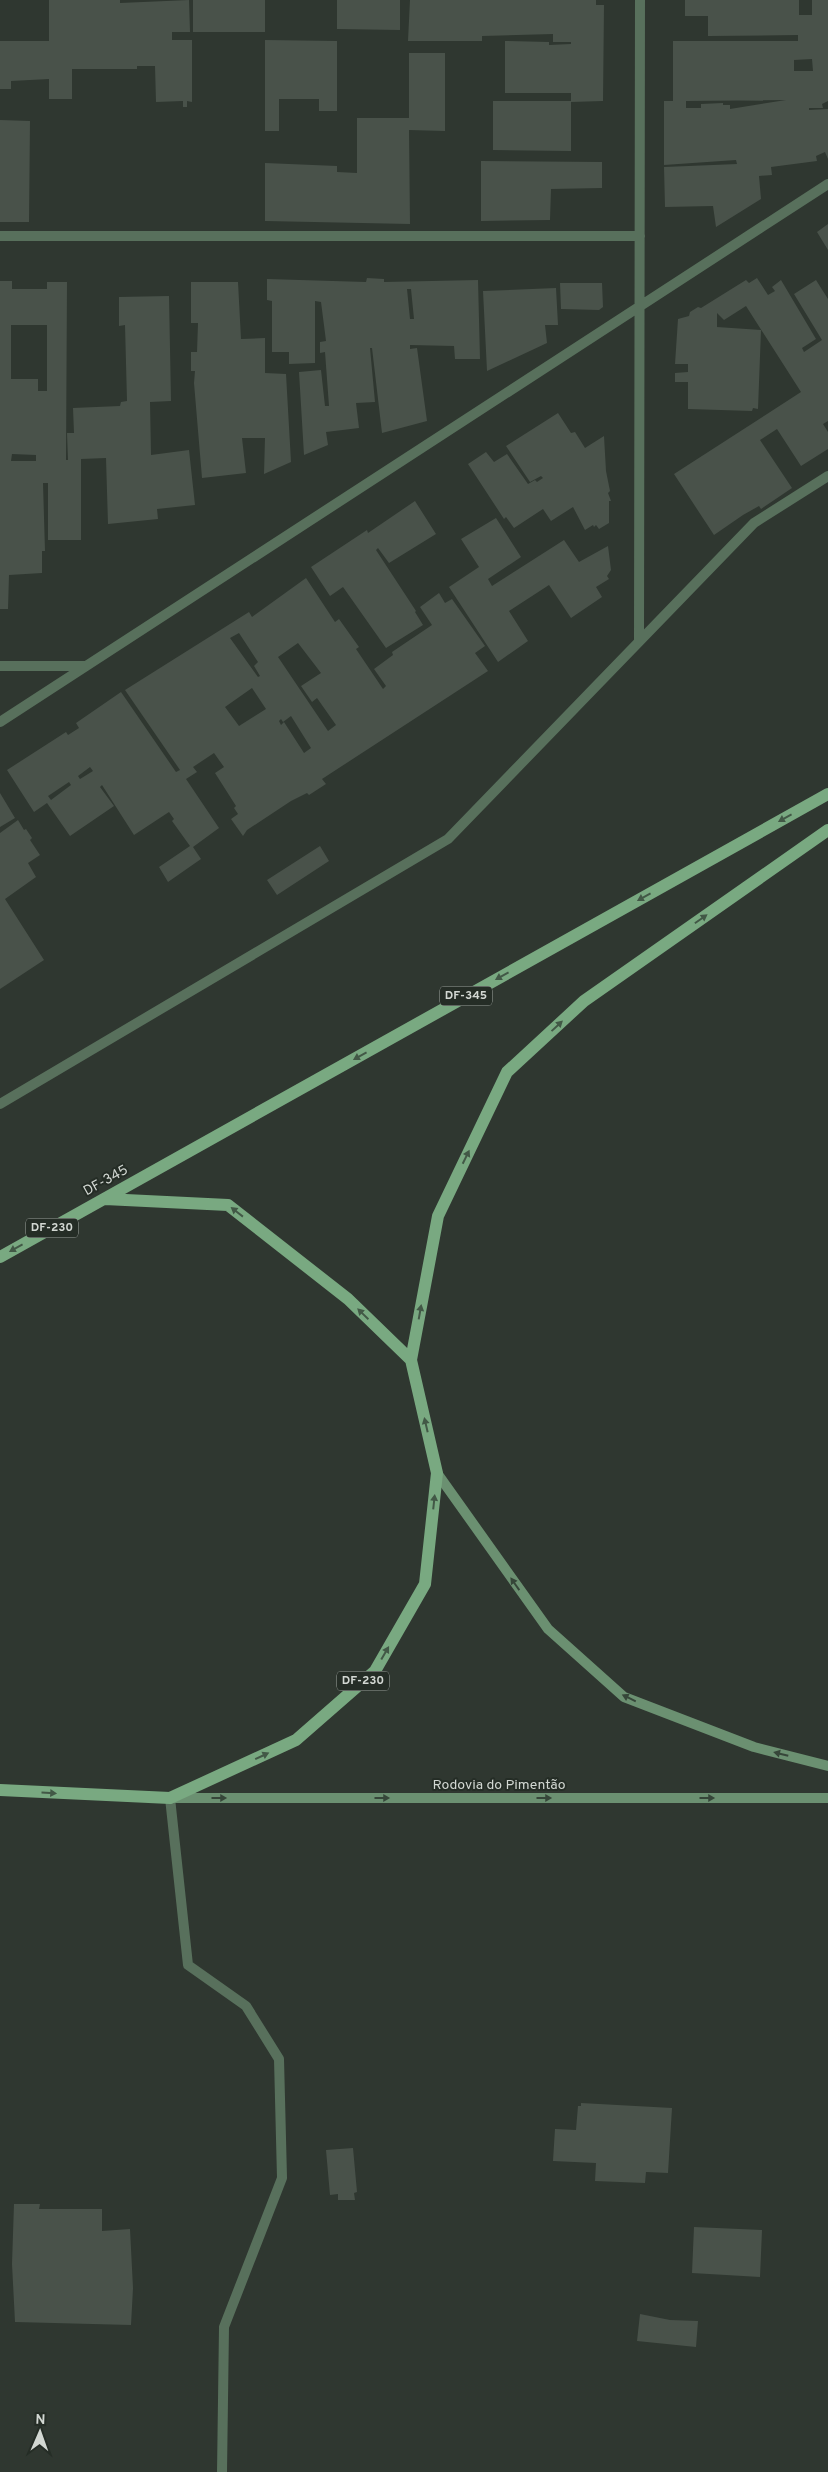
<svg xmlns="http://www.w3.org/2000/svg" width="828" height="2472" font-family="Overpass,sans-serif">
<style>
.building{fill:#49524a;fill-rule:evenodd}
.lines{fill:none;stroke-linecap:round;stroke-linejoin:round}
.service{stroke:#58705c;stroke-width:10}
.minor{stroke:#58705c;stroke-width:10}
.secondary{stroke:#6b9071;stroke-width:10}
.primary{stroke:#79a981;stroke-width:12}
.oneway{fill:#425846}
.oneway2{fill:#364639}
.labels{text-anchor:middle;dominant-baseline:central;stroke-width:4;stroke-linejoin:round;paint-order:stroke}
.shield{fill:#252d26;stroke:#9ea49e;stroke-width:1}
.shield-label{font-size:12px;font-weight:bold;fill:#d2d7d2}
.street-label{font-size:14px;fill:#d2d7d2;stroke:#252d26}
</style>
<rect width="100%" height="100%" fill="#2f3730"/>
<path class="building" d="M49,0H120V3L189,0L190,32H172V40H192V102L187,101V107H183V101L156,102L155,66H137V69H72V99H49V79L11,81V89H0V41H49Z
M193,0H265V32H193Z
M337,0H400V30L337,29Z
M410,0H596V5H604L603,101L571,102V151L493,150V101H571V93H505V41L549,42V45L571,44V42H553V34L482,36V41H408Z
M685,0H799V15H812V0H828V101L822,104L823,108H809V110L828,109V159L825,152L816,156L817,161L771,167L772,175L759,176L761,199L716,227L713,206L665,207L664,167L737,164L736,160L664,165V101H673V41H798V35L708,36V16H685ZM812,59L813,71H794V60ZM786,100L730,109V105H723V103L701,104V108H686V101Z
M265,40L337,41V111H319V99H279V131H265Z
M409,53H445V131L409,130L410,224L265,221V163L337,166V172L357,173V118H409Z
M0,120L30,121L29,222H0Z
M481,161L602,162V188L551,189L550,220L481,221Z
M828,224V250L817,232Z
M367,278L384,279V282L478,280L480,359H455L454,346L410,345V349L417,348L427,421L382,433L372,348H370L375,402L356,403L359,428L326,432L328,445L304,455L299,372L321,370L325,406H329L325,352L320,353V342L326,341L321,302L315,301V363L289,364V352H272V301L267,300V279L366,282ZM407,289H411L414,319H410Z
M757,278L768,295L775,291L772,287L781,280L816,339L802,348L804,352L822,340L794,294L816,280L828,299V421L823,424L828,432V449L801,466L777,429L760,440L792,488L761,509L759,506L743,515L714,535L674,474L801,392L746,306L724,320L717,313V327L761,330L758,409L753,408L752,411L688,409V382H675V373L688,372V364H675L678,319L689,316L690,312L698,307L701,308L746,280L749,283Z
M0,281H12V289H47V282H67L66,460H68L67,433H74L73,408L120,406L121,402L127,401L125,325L119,326V297L169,296L171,401L150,402L151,455L189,450L195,505L157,509L158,519L108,524L106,458L81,459V540H48V483H43L45,551H42V573L9,575L8,609H0ZM11,325H47V391H38V379H11ZM12,454L36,455V461H11Z
M191,282H238L241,339L265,338V373L286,374L291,462L264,474L265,438H242L246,473L202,478L194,383L195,371H191V352H197L198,323H191Z
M560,283H602L603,307L599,310L561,309Z
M556,288L558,325H545L547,343L487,371L483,291Z
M558,413L571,433L575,432L585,448L604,436L606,471L610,491L608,493L611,501H609V523L599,529L596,525L594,527L593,525L585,530L573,507L551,521L543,509L514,528L506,517L504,519L468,464L486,452L494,462L507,454L528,484L535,480L537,482L543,478L541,476L530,482L506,446Z
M415,501L436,534L389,563L378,548L376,550L416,611L415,612L423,625L386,648L343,587L330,596L311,567L367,530L368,533Z
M496,518L521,557L488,579L492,586L564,540L579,562L608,546L611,570L607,576L609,579L596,587L602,597L571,618L549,585L509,611L528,641L498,662L449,587L479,567L461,539Z
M306,578L335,622L339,619L359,647L356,649L383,689L386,686L374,669L393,655L392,652L432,625L420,607L439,593L445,603L452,599L485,646L475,653L488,671L322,779L326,784L309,795L307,793L291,801L247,830L243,836L231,819L238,814L234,808L236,806L215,773L224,767L214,753L193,767L197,772L186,779L219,828L193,847L201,859L168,882L159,867L190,846L172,821L174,819L169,812L134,835L102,785L100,787L114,806L70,836L47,803L34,812L7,770L66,732L68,735L79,728L76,723L121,692L176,772L180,770L125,690L249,612L252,617ZM239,633L258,662L254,666L260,676L258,677L230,638ZM298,643L321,673L301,686L312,702L317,698L336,725L328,731L278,657ZM252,688L266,709L239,726L225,707ZM291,716L311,748L304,753L284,722L281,725L279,721L281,719L283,722ZM90,767L93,771L80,779L78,776ZM69,782L71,785L51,800L48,796Z
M0,793L15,818L0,827Z
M18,820L24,830L26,829L32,838L30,840L40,855L28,863L36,877L5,899L44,960L0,989V833Z
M320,846L329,861L277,895L267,880Z
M581,2103L672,2108L668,2173L646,2172L645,2183L595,2181L596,2163L553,2161L555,2129L576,2130L578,2106H581Z
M353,2148L357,2192L354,2193L355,2200H338V2194L330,2195L326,2150Z
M14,2204H40L39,2209H102V2231L130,2229L133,2288L131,2325L15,2322L12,2264Z
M694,2227L762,2230L760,2277L692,2273Z
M640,2314L670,2320L698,2321L696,2347L637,2341Z"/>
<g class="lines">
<path class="service" d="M170,1798L188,1965L246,2006L279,2059L282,2178L224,2327L222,2472"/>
<path class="minor" d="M0,236H640
M639,641L640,0
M0,666H86
M0,722L828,184
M0,1104L448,839L754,523L828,476"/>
<path class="secondary" d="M437,1473L548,1629L624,1697L754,1747L828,1766
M171,1798H828"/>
<path class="primary" d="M105,1199L228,1205L348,1299L411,1360
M0,1257L828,794
M0,1790L170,1798L296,1740L375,1671L425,1584L437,1473L411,1360L438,1216L507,1072L584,1001L828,830"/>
</g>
<defs><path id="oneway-solid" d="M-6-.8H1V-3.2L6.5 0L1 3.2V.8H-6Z" transform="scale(1.25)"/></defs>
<g class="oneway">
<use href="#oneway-solid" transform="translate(785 818) rotate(151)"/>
<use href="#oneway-solid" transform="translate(644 897) rotate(151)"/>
<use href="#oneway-solid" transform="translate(701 919) rotate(-35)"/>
<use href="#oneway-solid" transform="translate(502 976) rotate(151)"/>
<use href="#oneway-solid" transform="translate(557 1026) rotate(-43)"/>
<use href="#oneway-solid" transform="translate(360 1056) rotate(151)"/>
<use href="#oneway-solid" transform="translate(466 1157) rotate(-64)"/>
<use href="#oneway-solid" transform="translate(237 1212) rotate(-142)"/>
<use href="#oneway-solid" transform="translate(16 1248) rotate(151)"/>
<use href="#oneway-solid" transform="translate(420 1312) rotate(-80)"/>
<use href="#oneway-solid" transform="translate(363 1314) rotate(-136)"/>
<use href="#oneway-solid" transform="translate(426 1425) rotate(-103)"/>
<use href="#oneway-solid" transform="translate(434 1502) rotate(-84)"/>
<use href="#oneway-solid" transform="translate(385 1653) rotate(-60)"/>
<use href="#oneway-solid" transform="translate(262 1756) rotate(-25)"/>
<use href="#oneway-solid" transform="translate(49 1793) rotate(3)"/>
</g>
<g class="oneway2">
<use href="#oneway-solid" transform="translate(515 1584) rotate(-125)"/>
<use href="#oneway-solid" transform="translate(629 1698) rotate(-154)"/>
<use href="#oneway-solid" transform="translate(781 1754) rotate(-166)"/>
<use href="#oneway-solid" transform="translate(219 1798)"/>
<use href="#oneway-solid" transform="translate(382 1798)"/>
<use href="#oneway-solid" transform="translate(544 1798)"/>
<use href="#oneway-solid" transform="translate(707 1798)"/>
</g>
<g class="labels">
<g class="shield">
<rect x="440" y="986.5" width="52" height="19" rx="4"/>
<rect x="26" y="1218.5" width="52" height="19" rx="4"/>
<rect x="337" y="1671.5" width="52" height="19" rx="4"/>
</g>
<g class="shield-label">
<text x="466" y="996">DF-345</text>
<text x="52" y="1228">DF-230</text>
<text x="363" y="1681">DF-230</text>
</g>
<g class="street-label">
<text transform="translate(106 1181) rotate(-29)">DF-345</text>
<text x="499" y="1785">Rodovia do Pimentão</text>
</g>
</g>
<g transform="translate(40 2432) rotate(2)" stroke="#252d26" stroke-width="4" paint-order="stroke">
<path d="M0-4L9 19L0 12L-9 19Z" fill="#d2d7d2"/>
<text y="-8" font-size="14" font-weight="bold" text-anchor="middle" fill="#d2d7d2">N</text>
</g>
</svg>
